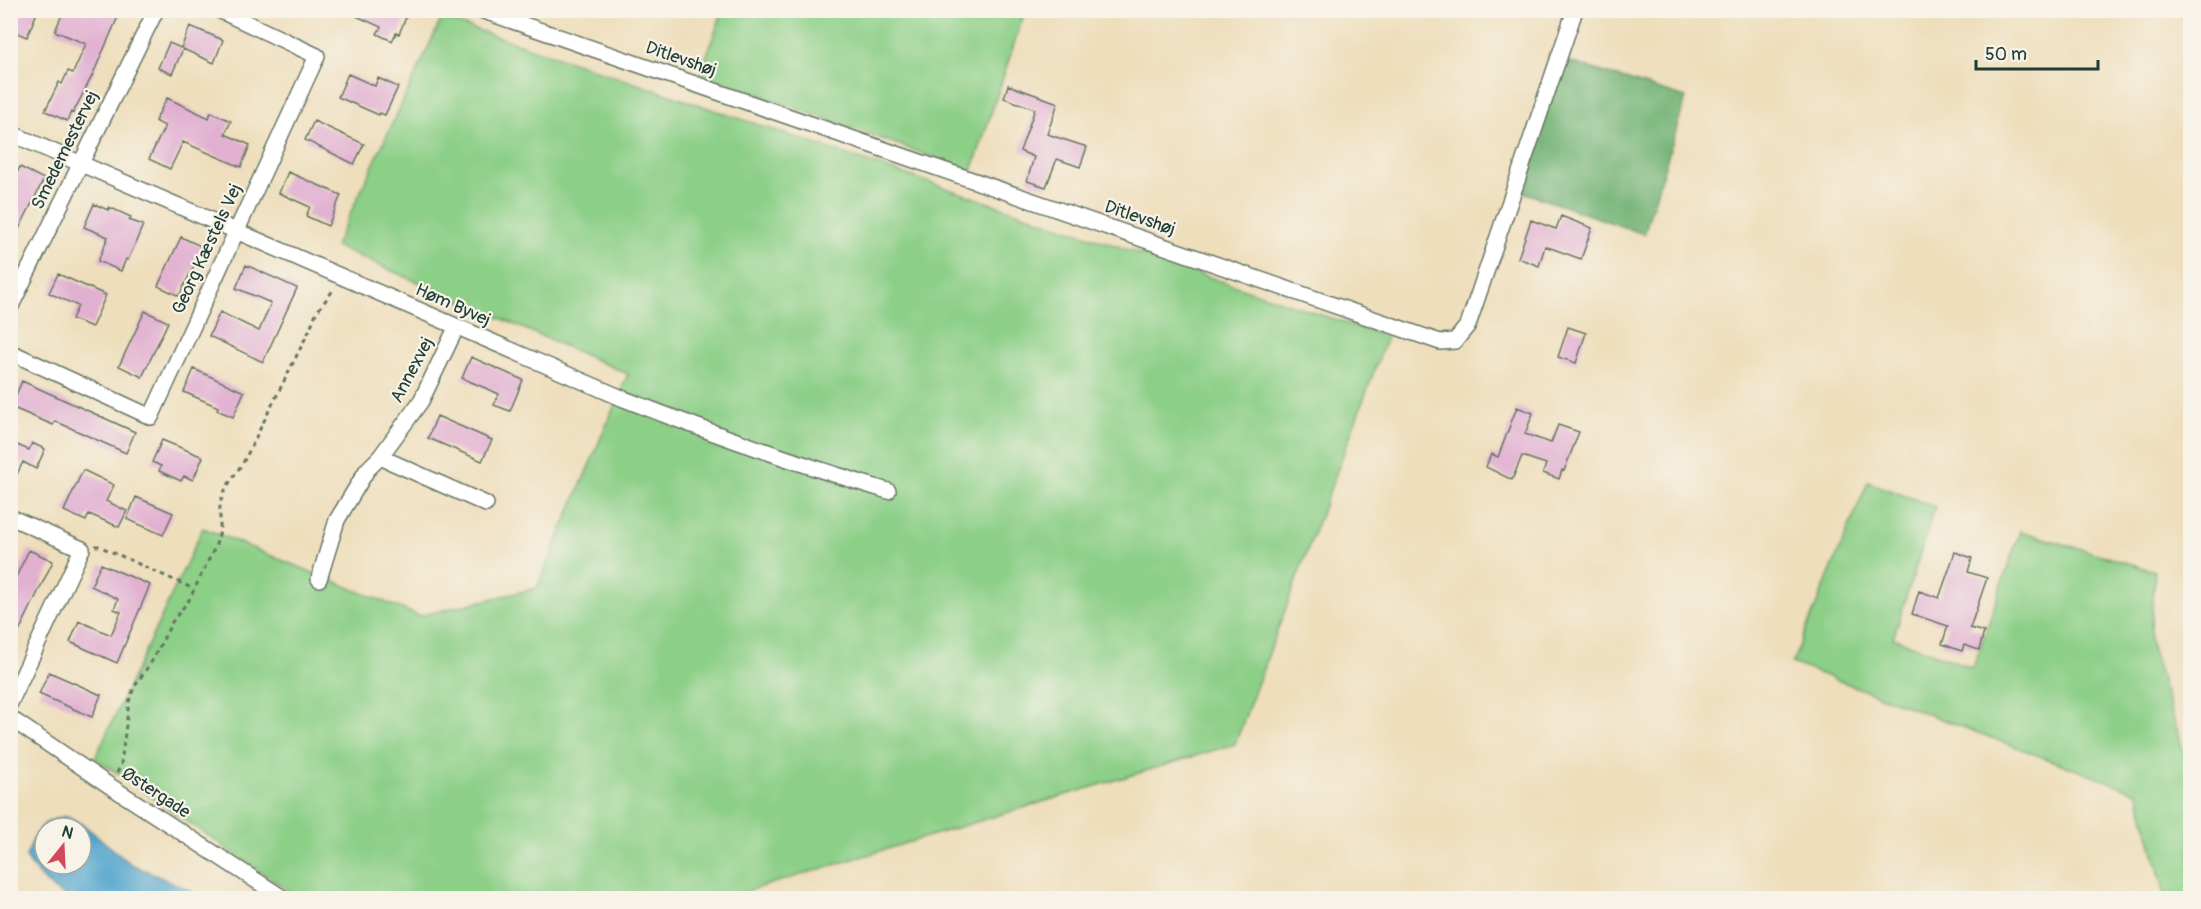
<svg xmlns="http://www.w3.org/2000/svg" width="2201" height="909" font-family="Pangolin,sans-serif">
<style>
.green{fill:#8ccf87;stroke:#56865e;stroke-width:1.5}
.forest{fill:#71b274;stroke:#487854;stroke-width:1.5}
.water{fill:#51a4cc;stroke:#387080;stroke-width:1.5;fill-rule:evenodd}
.building{fill:#e1b0d1}
.lines{fill:none;stroke-linecap:round;stroke-linejoin:round}
.minor-casing{stroke:#677564;stroke-width:18}
.path{stroke:#677564;stroke-width:3;stroke-dasharray:4.5 4.5;stroke-linecap:butt}
.minor{stroke:#fff;stroke-width:15}
.labels{text-anchor:middle;dominant-baseline:central;stroke-width:4.5;stroke-linejoin:round;paint-order:stroke}
.street-label{font-size:18px;fill:#1f3d34;stroke:#f7f3e8}
</style>
<rect width="100%" height="100%" fill="#f7f3e8"/>
<filter id="ink" filterUnits="userSpaceOnUse"><feTurbulence type="fractalNoise" baseFrequency=".0167" numOctaves="2"/><feDisplacementMap in="SourceGraphic" scale="12" xChannelSelector="R" yChannelSelector="G"/><feConvolveMatrix kernelMatrix="1 2 1 2 8 2 1 2 1" color-interpolation-filters="sRGB"/></filter>
<filter id="wash" filterUnits="userSpaceOnUse"><feTurbulence type="fractalNoise" baseFrequency=".008" numOctaves="4" result="noise"/><feDisplacementMap in="SourceGraphic" scale="24" xChannelSelector="R" yChannelSelector="G"/><feGaussianBlur stdDeviation="1.35" result="paint"/><feColorMatrix in="noise" values="0 0 0 0 0 0 0 0 0 0 0 0 0 0 0 0 0 1.4 0 .05"/><feComposite in="paint" operator="in"/></filter>
<g filter="url(#wash)">
<rect width="100%" height="100%" fill="#eedebc"/>
<path class="green" d="M723,10H1025V11L972,171L700,74Z
M442,18L1387,337L1235,744L724,898H299L95,758L203,528L419,616L537,588L628,374L335,246Z
M1868,482L1935,507L1893,638L1973,668L2020,531L2155,571L2150,640L2190,773V898H2166L2138,793L1792,663Z"/>
<path class="forest" d="M1564,60L1686,98L1644,234L1520,191Z"/>
<path class="water" d="M67,816L85,826L131,864L191,891L199,898H70C50,890 37,875 26,857C36,832 38,821 67,816ZM45,828H81V864H45Z"/>
<g id="blocks">
<path class="building" d="M10,10H38L27,37L10,30Z
M64,10H121L93,74L73,113L71,112L67,121L45,111L59,82L62,84L68,71L73,73L86,44L55,31Z
M343,10H409L399,34L396,33L392,41L377,34L381,27Z
M190,26L223,40L214,63L183,49L172,74L158,68L169,43L181,48Z
M348,74L375,86L378,78L398,87L385,115L380,113L379,115L338,97Z
M1008,85L1058,103L1047,134L1087,147L1080,167L1057,159L1046,187L1027,181L1034,157L1020,151L1035,109L1004,98Z
M167,98L209,118L211,112L231,121L225,134L250,145L241,167L183,142L170,169L149,159L165,126L155,121Z
M314,121L364,144L354,164L305,140Z
M20,167L44,179L10,247V186Z
M288,172L341,195L328,226L306,216L310,207L279,193Z
M94,204L108,210L109,207L131,217L129,220L143,225L128,260L126,259L121,271L98,261L108,237L84,227Z
M1561,216L1592,228L1581,259L1545,246L1539,266L1518,258L1531,220L1556,229Z
M181,237L203,247L179,296L158,286Z
M246,265L297,288L263,362L209,336L220,312L259,331L271,303L236,288Z
M58,274L106,295L92,327L72,319L78,306L49,293Z
M145,311L168,322L142,377L119,366Z
M1568,327L1586,333L1576,363L1558,357Z
M471,357L523,380L510,411L494,405L499,394L462,378Z
M194,369L244,392L233,417L217,410L218,407L184,392Z
M22,381L135,432L126,453L55,421L53,425L11,407Z
M1517,407L1533,413L1525,434L1551,443L1558,425L1579,432L1564,471L1562,470L1559,479L1543,473L1546,464L1522,456L1512,480L1486,467L1491,454L1498,457Z
M437,416L492,440L482,461L428,438Z
M162,440L203,457L193,480L184,476L181,481L159,471L161,466L152,462Z
M10,442L29,450L32,443L45,449L36,469L23,462L10,488Z
M83,470L114,485L106,501L127,511L119,527L89,514L86,521L64,511Z
M136,497L173,513L163,535L127,519Z
M29,550L53,561L10,650V589Z
M1955,552L1972,558L1968,572L1987,578L1970,628L1984,632L1979,650L1964,645L1962,651L1942,644L1948,626L1912,614L1919,591L1939,598Z
M101,564L150,585L117,663L70,642L79,621L111,635L121,612L114,609L118,599L91,586Z
M49,672L101,695L92,717L39,694Z"/>
</g>
</g>
<g filter="url(#ink)">
<use href="#blocks" fill-opacity="0" stroke="#677564" stroke-width="1.5"/>
<g class="lines">
<defs>
<path id="minor" d="M481,10L1440,342L1455,341L1468,325L1575,10
M10,133L624,399C711,433 798,464 888,491
M10,308L156,10
M10,352L151,417L317,56L219,10
M380,457L486,504
M10,517L82,549L10,703
M319,579L337,520L367,470L380,457L421,401L456,328
M10,718L110,786L283,898"/>
</defs>
<use href="#minor" class="minor-casing"/>
<path class="path" d="M95,546H99L194,589
M117,773L121,764L129,702L134,687L152,661L172,622L189,600L215,547L220,532V503L226,488L244,461L309,331L316,313L334,289"/>
<use href="#minor" class="minor"/>
</g>
</g>
<g class="labels">
<g class="street-label">
<text transform="translate(681 59) rotate(19)">Ditlevshøj</text>
<text transform="translate(65 150) rotate(-64)">Smedemestervej</text>
<text transform="translate(1140 218) rotate(19)">Ditlevshøj</text>
<text transform="translate(207 249) rotate(-65)">Georg Kæstels Vej</text>
<text transform="translate(453 305) rotate(24)">Høm Byvej</text>
<text transform="translate(412 370) rotate(-62)">Annexvej</text>
<text transform="translate(156 793) rotate(33)">Østergade</text>
</g>
</g>
<rect width="2201" height="909" fill="none" stroke="#f7f3e8" stroke-width="36"/>
<g transform="translate(63 846) rotate(18)"><circle r="28" fill="#f7f3e8" stroke="#a1aaa0" stroke-width="1.5"/>
<path d="M0-4.5L10 22L0 15L-10 22Z" fill="#d1495b"/>
<text y="-9" font-size="16" font-weight="bold" text-anchor="middle" fill="#1f3d34">N</text>
</g>
<path d="M1976 60v9h122v-9" fill="none" stroke="#1f3d34" stroke-width="3"/>
<text x="1985" y="60" font-size="18" fill="#1f3d34" stroke="#f7f3e8" stroke-width="4.5" paint-order="stroke">50 m</text>
</svg>
